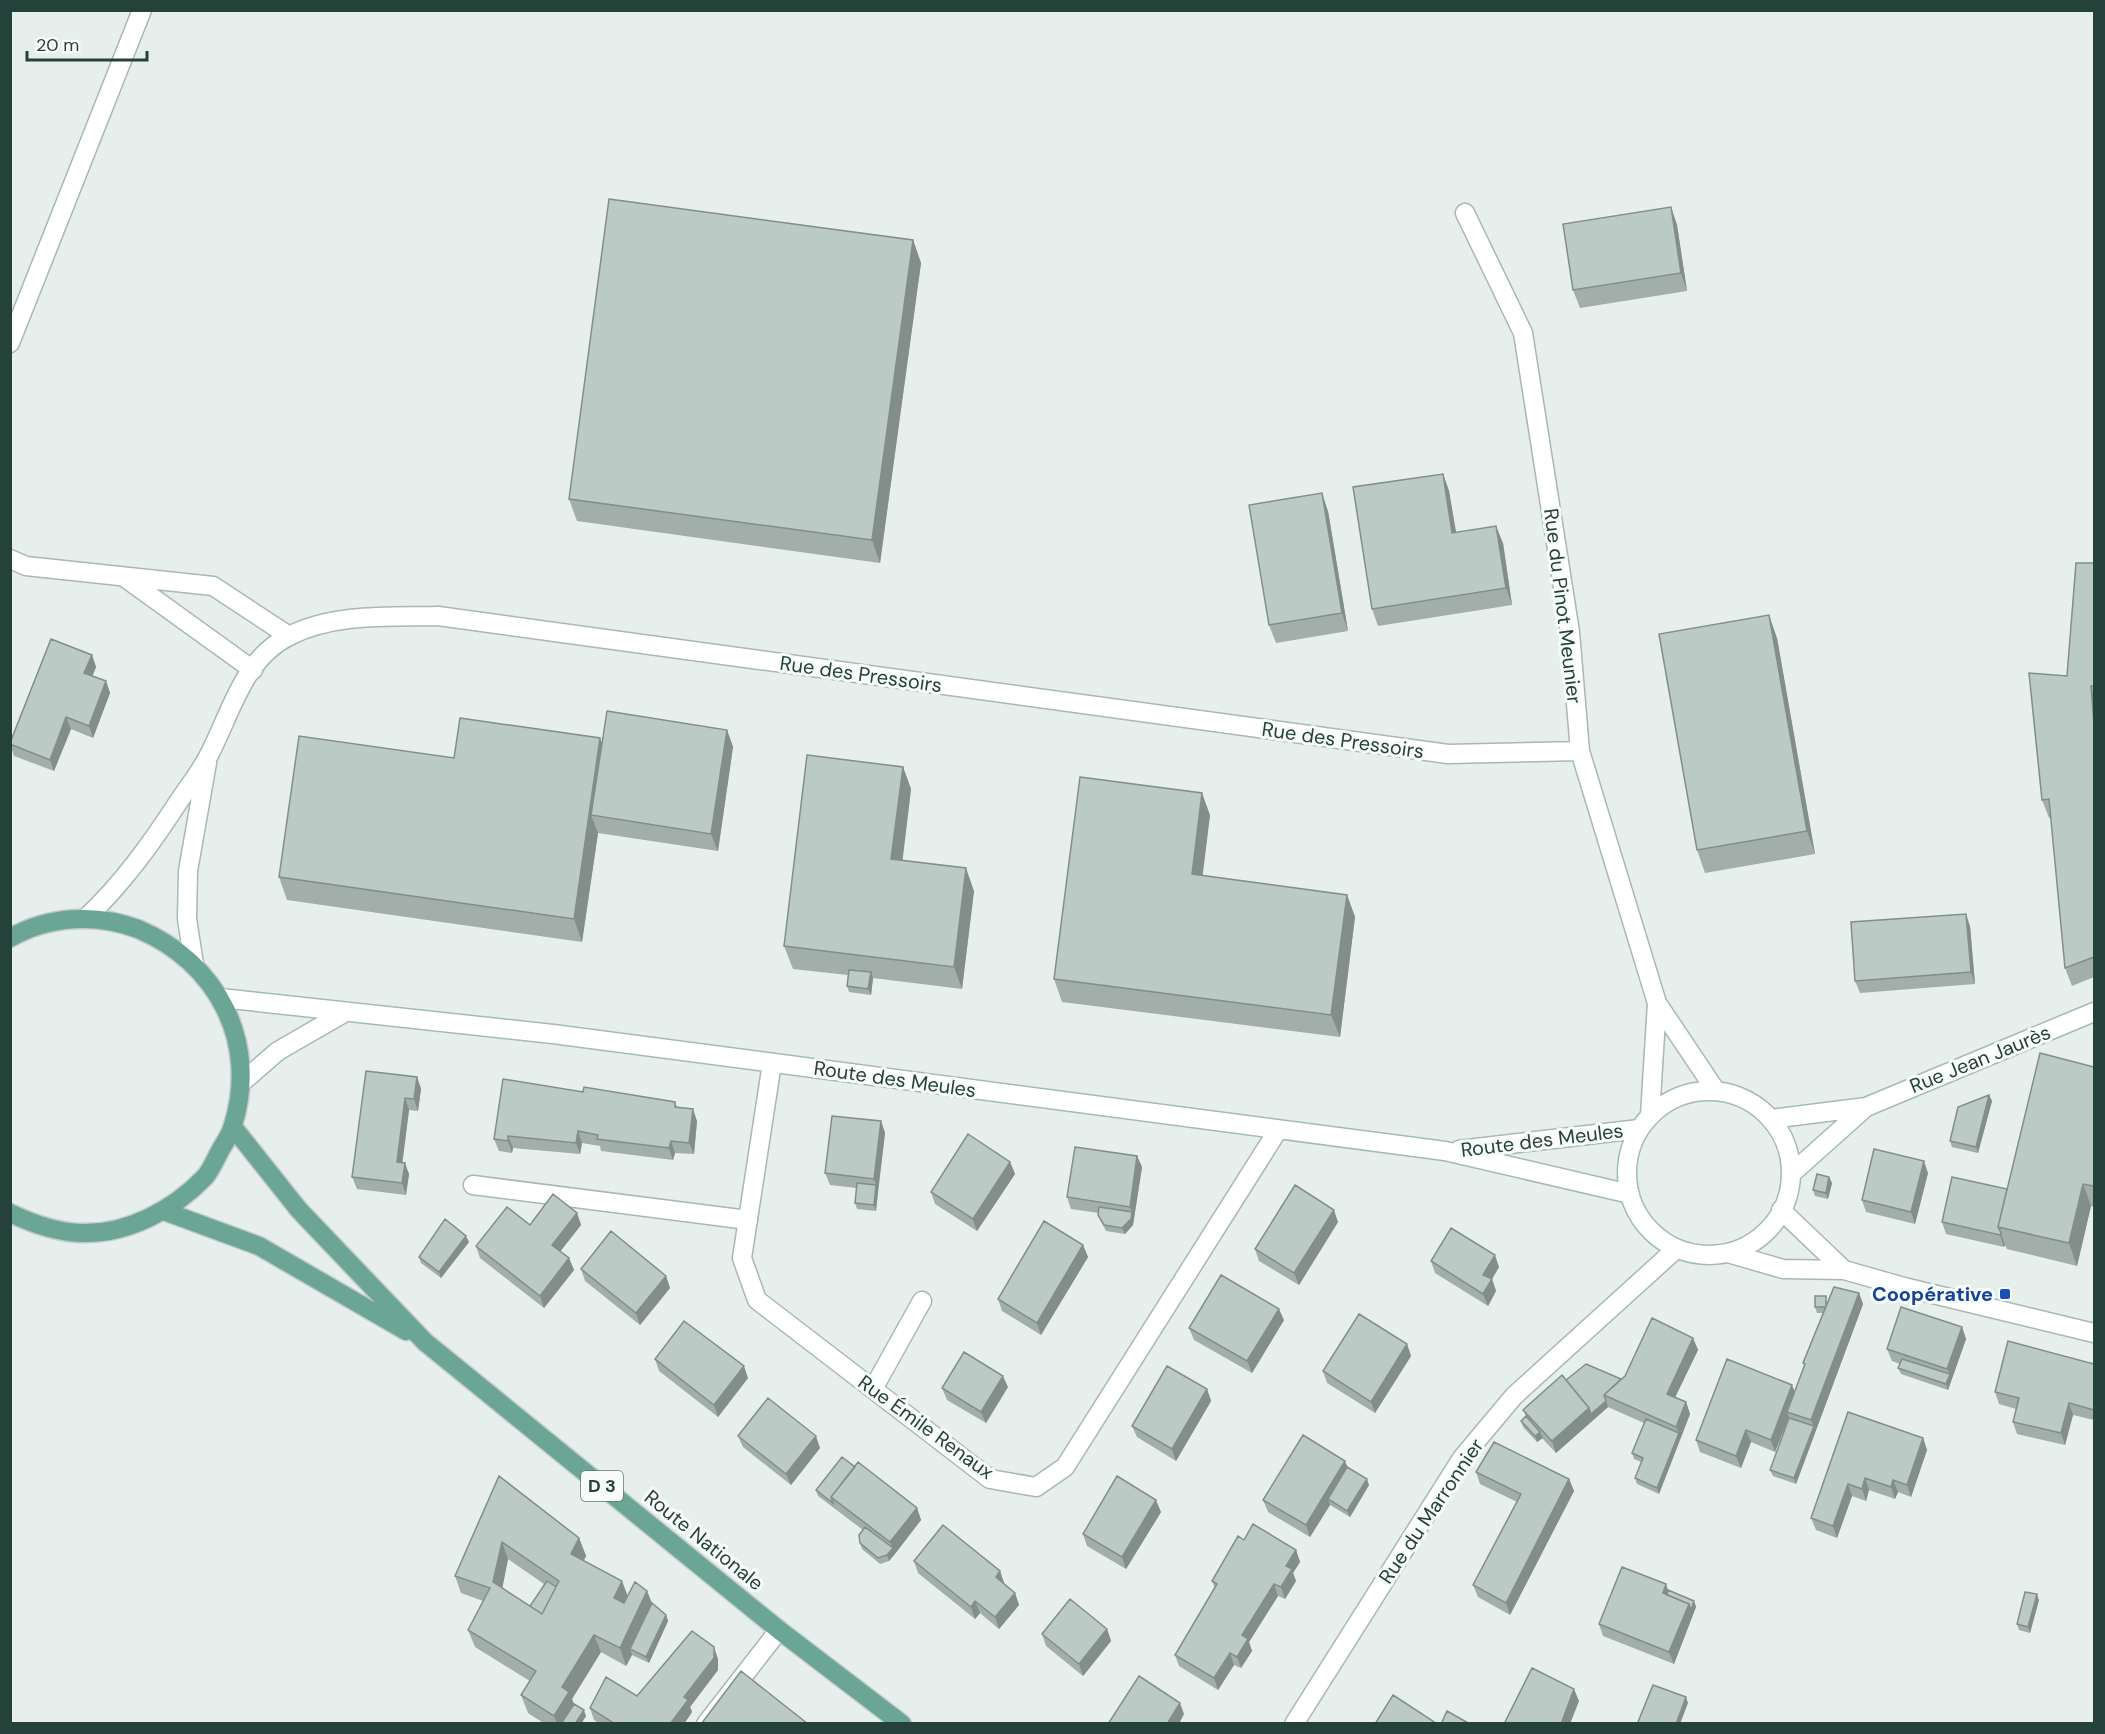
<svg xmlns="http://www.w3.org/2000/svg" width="2105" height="1734" font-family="'DM Sans',sans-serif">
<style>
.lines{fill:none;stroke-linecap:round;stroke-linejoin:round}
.lane-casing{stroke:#a8b8b2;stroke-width:21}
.street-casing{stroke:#a8b8b2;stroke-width:21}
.secondary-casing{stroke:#a4bbb3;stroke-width:21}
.primary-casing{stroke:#c2cac8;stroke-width:21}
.lane{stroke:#fff;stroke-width:18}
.street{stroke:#fff;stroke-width:18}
.secondary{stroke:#fff;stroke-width:18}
.primary{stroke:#6aa596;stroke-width:18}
.wall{fill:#a1aea9;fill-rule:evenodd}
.shaded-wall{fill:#838d89}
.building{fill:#bbcac4;stroke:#838d89;stroke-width:1.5;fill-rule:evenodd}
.transit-dot{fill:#1a4fb4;stroke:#f7fbf9;stroke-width:2}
.labels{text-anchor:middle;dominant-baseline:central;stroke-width:6;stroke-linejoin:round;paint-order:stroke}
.shield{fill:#f7fbf9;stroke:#637a73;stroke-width:1.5}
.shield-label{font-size:18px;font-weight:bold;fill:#24423a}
.street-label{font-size:20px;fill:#24423a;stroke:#f7fbf9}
.transit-label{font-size:20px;font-weight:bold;fill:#164399;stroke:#f7fbf9;text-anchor:end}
</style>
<rect width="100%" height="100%" fill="#e6efeb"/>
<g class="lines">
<defs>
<path id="lane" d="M10,343L142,10
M10,559L26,566L213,586L289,636
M124,577L253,670
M473,1185L748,1220
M873,1389L922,1301"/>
<path id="street" d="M1465,213L1523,333L1570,632L1580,751L1657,1003L1716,1091
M86,918C123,883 151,844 179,801C189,786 201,771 209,755C231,713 243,659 289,636C334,613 390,617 438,616L1448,754L1580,751
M194,964L187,919L188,871L207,763
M772,1063L742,1258L757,1300L990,1479L1036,1487L1065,1467L1278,1130
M1650,1115L1657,1003
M1781,1210L1844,1270
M1728,1253L1783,1269L1844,1270L1904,1287L2094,1333
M706,1724L779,1630
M1294,1724L1462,1458L1514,1396L1676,1249"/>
<path id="secondary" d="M221,998L553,1034L1445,1151L1630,1194
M241,1083L278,1051L344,1013
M1627 1173a82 82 0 1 1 164 0a82 82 0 1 1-164 0Z
M1771,1119L1866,1107L2094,1012
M1459,1150L1639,1129
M1791,1174L1866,1107"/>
<path id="primary" d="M10,938C48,916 97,913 138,929C217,962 259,1042 233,1125C231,1134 225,1142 221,1149C216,1158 211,1170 205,1177C173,1210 127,1235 80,1233C55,1232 33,1224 10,1213
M233,1127L299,1210L425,1342L779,1630L902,1724
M164,1211L259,1246L406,1331"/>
</defs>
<use href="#lane" class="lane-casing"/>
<use href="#street" class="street-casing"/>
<use href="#secondary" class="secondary-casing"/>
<use href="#primary" class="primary-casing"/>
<use href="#lane" class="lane"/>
<use href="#street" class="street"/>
<use href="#secondary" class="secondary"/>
<use href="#primary" class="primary"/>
</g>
<path class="wall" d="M1671,207L1677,225L1687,291L1580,308L1573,290Z
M913,240L921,263L880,563L577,521L569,499Z
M1443,474L1449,491L1456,532L1503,543L1512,605L1378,626L1372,609Z
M1328,511L1348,631L1276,643L1269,625Z
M2094,563V977L2072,986L2065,968L2051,817L2049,818L2042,800L2067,676Z
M1777,638L1815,854L1705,873L1697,850Z
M92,655L96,667L92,676L106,681L110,693L93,738L71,729L54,771L14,756L10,743Z
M727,730L733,747L718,851L598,833L582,942L287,900L279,877L454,758L600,738L602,743Z
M903,767L911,789L902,860L974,891L962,989L873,978L871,995L849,992L847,986L848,975L793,969L784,946Z
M1210,815L1202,876L1347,895L1355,917L1340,1037L1062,1002L1054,979Z
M1970,926L1975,984L1860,993L1855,981Z
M2094,1067V1207L2091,1206L2077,1266L2007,1249L2005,1245L2004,1247L1946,1234L1942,1222L2007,1189Z
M417,1077L421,1089L418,1111L409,1110L402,1162L409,1174L406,1195L357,1189L352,1177Z
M583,1092L675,1102L677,1107L697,1121L694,1154L675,1153L673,1160L601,1151L600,1146L582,1143L580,1154L513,1148L512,1153L499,1151L494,1139Z
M1989,1095L1992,1101L1978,1153L1952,1147L1950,1141Z
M881,1121L885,1133L876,1211L857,1209L855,1203L857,1188L830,1185L825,1173Z
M1137,1156L1142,1167L1133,1225L1125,1234L1106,1231L1101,1221L1099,1213L1071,1209L1067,1197Z
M1010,1162L1015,1174L977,1231L935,1204L931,1192Z
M1928,1173L1915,1224L1866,1212L1862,1200Z
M1829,1177L1832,1183L1828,1199L1815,1196L1813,1190Z
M577,1213L581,1225L560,1251L569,1258L574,1270L544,1308L480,1258L476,1246Z
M1338,1222L1299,1285L1259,1261L1255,1249Z
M469,1242L441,1278L421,1263L419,1257Z
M1083,1245L1088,1257L1041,1335L1002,1311L998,1299Z
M1431,1261L1499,1267L1492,1279L1496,1291L1488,1306L1435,1273Z
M581,1269L666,1276L670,1288L640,1325L585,1281Z
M1859,1293L1863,1304L1796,1484L1773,1476L1770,1470L1789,1418V1417L1775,1452L1751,1442L1741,1468L1700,1452L1696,1440L1795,1391L1804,1366L1803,1363L1823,1313H1817L1815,1307L1828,1302Z
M1284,1320L1252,1373L1194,1340L1189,1328Z
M1962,1327L1966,1339L1948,1390L1901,1374L1898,1368L1900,1364L1892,1361L1887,1349Z
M1693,1338L1698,1350L1675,1397L1686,1402L1690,1414L1659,1494L1637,1484L1635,1478L1641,1462L1634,1459L1632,1453L1644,1423L1608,1407L1556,1453L1542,1438L1537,1442L1523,1427L1521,1421L1526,1416L1523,1410L1621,1379Z
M1407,1344L1411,1356L1375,1413L1327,1383L1323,1371Z
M655,1359L748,1378L718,1417L659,1371Z
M2094,1364V1420L2073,1415L2065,1445L2017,1434L2013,1422L2016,1409L1999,1404L1995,1392Z
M1008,1387L986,1423L947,1400L942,1388Z
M1207,1389L1211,1401L1176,1461L1137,1437L1132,1426Z
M1848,1412L1923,1438L1927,1450L1911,1497L1898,1492L1895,1499L1869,1490L1866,1501L1852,1496L1837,1538L1816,1530L1811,1518Z
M738,1436L820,1448L791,1485L743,1447Z
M855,1467L917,1508L921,1520L889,1561L880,1564L862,1549L860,1543L863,1530L818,1496L816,1490Z
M1347,1467L1369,1485L1350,1517L1330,1505L1310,1537L1268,1512L1263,1500Z
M1476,1472L1569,1479L1574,1491L1510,1615L1478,1597L1473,1585L1517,1502L1480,1484Z
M499,1476L579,1538L586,1556L583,1561L628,1596L647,1591L652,1603L666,1615L668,1621L649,1663L632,1655L626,1666L601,1652L572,1699L574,1704L586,1716L581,1724H545L528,1713L521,1695L530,1681L475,1647L468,1630L483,1601L461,1593L455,1576ZM508,1559L544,1584L530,1606L502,1588Z
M1161,1512L1126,1569L1087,1546L1083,1534Z
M1244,1540L1296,1550L1300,1562L1293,1573L1296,1581L1285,1599L1278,1596L1249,1642L1252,1651L1241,1668L1234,1665L1218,1690L1179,1666L1175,1655L1215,1588L1212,1581Z
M914,1561L1000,1571L1004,1583L1015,1593L1019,1605L999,1629L980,1613L975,1619L918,1573Z
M1668,1590L1694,1601L1696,1607L1674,1664L1603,1636L1599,1624Z
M2039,1600L2030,1633L2019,1630L2017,1624Z
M1107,1629L1111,1641L1083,1676L1046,1646L1042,1634Z
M718,1659V1670L690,1707L692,1712L684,1724H600L594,1720L590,1708L637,1696Z"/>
<path class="shaded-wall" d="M1671,207L1677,225L1687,291L1681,273Z
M913,240L921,263L880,563L872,540Z
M1443,474L1449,491L1459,550L1452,533Z
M1322,493L1328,511L1348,631L1342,613Z
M1496,526L1503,543L1512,605L1506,588Z
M1769,615L1777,638L1815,854L1807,831Z
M92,655L96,667L89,685L84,673Z
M106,681L110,693L93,738L89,726Z
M2091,686L2094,697V724Z
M66,717L71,729L54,771L50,760Z
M727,730L733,747L718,851L711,834Z
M600,738L608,761L591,815L598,833L582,942L574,919Z
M903,767L911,789L900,882L891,859Z
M1202,793L1210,815L1200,897L1192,874Z
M966,868L974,891L962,989L954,967Z
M1347,895L1355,917L1340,1037L1331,1015Z
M1966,914L1970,926L1975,984L1971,972Z
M871,972L873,978L871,995L868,989Z
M417,1077L421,1089L418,1111L414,1099Z
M1989,1095L1992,1101L1978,1153L1976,1147Z
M405,1098L409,1110L401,1174L397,1162Z
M693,1109L697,1121L694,1154L689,1143Z
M881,1121L885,1133L878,1191L874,1179Z
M578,1131L582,1143L580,1154L576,1143Z
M508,1136L513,1148L512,1153L508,1141Z
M671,1141L675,1153L673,1160L669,1148Z
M1137,1156L1142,1167L1133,1225L1125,1234L1122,1228L1132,1212L1130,1207Z
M1924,1161L1928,1173L1915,1224L1911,1212Z
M1010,1162L1015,1174L977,1231L973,1219Z
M405,1163L409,1174L406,1195L402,1183Z
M1829,1177L1832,1183L1828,1199L1826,1193Z
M2083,1184L2091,1206L2077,1266L2069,1243Z
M876,1185L878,1191L876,1211L874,1205Z
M1334,1210L1338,1222L1299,1285L1294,1273Z
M577,1213L581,1225L556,1257L552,1245Z
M2001,1233L2005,1245L2004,1247L2000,1235Z
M466,1236L469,1242L441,1278L439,1272Z
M1083,1245L1088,1257L1041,1335L1037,1323Z
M1495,1255L1499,1267L1492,1279L1496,1291L1488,1306L1483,1294V1275Z
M569,1258L574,1270L544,1308L540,1296Z
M666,1276L670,1288L640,1325L636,1313Z
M1859,1293L1863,1304L1796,1484L1794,1478L1814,1426L1811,1420Z
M1279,1309L1284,1320L1252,1373L1247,1361Z
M1962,1327L1966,1339L1948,1390L1946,1384L1950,1374L1947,1369Z
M1693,1338L1698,1350L1671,1406L1667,1394Z
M1407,1344L1411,1356L1375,1413L1371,1402Z
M744,1366L748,1378L718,1417L714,1405Z
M1003,1376L1008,1387L986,1423L981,1412Z
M1792,1385L1797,1397L1787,1412L1789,1417L1775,1452L1771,1440Z
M1207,1389L1211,1401L1176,1461L1172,1449Z
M1606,1401L1608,1407L1556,1453L1552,1441L1589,1408Z
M1686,1402L1690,1414L1659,1494L1657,1488L1679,1433L1676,1427Z
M2069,1403L2073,1415L2065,1445L2061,1433Z
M1746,1430L1751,1442L1741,1468L1736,1456Z
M1540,1432L1543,1438L1537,1442L1535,1436Z
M816,1436L820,1448L791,1485L786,1474Z
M1923,1438L1927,1450L1911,1497L1907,1485Z
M1345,1461L1350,1473L1328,1499L1330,1505L1310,1537L1306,1525Z
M1865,1478L1869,1490L1866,1501L1862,1489Z
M1367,1479L1369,1485L1350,1517L1347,1511Z
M1569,1479L1574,1491L1510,1615L1506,1603Z
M1893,1480L1898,1492L1895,1499L1891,1487Z
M1848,1484L1852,1496L1837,1538L1833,1526Z
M1156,1500L1161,1512L1126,1569L1122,1557Z
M917,1508L921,1520L895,1554L890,1542Z
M579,1538L586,1556L578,1572L571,1554Z
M502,1542L508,1559L500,1600L493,1582Z
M893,1548L895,1554L889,1561L887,1555Z
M1296,1550L1300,1562L1293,1573L1296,1581L1285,1599L1281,1587L1286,1566Z
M1000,1571L1004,1583L996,1577Z
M622,1581L629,1599L621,1616L614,1598Z
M1274,1584L1278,1596L1249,1642L1252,1651L1241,1668L1237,1657L1242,1635Z
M1666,1584L1670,1596L1663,1593Z
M647,1591L654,1609L630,1649L632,1655L626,1666L620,1648Z
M1015,1593L1019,1605L999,1629L995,1617Z
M2037,1594L2039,1600L2030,1633L2028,1627Z
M975,1601L980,1613L975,1619L971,1607Z
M1694,1601L1696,1607L1674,1664L1669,1652L1689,1604Z
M666,1615L668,1621L649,1663L646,1657Z
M1107,1629L1111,1641L1083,1676L1079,1664Z
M594,1635L601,1652L572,1699L576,1710L567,1724H557L554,1716L562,1687Z
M714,1647L718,1659V1670L690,1707L692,1712L684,1724H670Z
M1230,1653L1234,1665L1218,1690L1214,1678Z
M1574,1689L1579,1701L1570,1724H1561Z
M1686,1697L1688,1703L1680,1724H1676Z
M1180,1703L1184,1714L1179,1724H1167Z
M584,1710L586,1716L581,1724H575Z"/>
<path class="building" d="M609,199L913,240L872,540L569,499Z
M1671,207L1681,273L1573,290L1563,224Z
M1443,474L1452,533L1496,526L1506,588L1372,609L1353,487Z
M1322,493L1342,613L1269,625L1249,505Z
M2076,563H2094V686H2091L2094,724V957L2065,968L2049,799L2042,800L2029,673L2067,676Z
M1769,615L1807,831L1697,850L1659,634Z
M51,639L92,655L84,673L106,681L89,726L66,717L50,760L10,744V743Z
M607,711L727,730L711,834L591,815Z
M460,718L600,738L574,919L279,877L299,736L454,758Z
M807,755L903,767L891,859L966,868L954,967L784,946Z
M1080,777L1202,793L1192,874L1347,895L1331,1015L1054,979Z
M1966,914L1971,972L1855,981L1851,922Z
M849,970L871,972L868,989L847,986Z
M2040,1053L2094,1067V1186L2083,1184L2069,1243L1998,1227Z
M366,1071L417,1077L414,1099L405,1098L397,1162L405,1163L402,1183L352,1177Z
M503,1079L583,1092L584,1087L675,1102V1107L693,1109L689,1143L671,1141L669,1148L597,1139L598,1135L578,1131L576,1143L508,1136V1141L494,1139Z
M1989,1095L1976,1147L1950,1141L1958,1107Z
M832,1116L881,1121L874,1179L825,1173Z
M968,1134L1010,1162L973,1219L931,1192Z
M1075,1147L1137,1156L1130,1207L1067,1197Z
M1874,1149L1924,1161L1911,1212L1862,1200Z
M1817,1174L1829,1177L1826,1193L1813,1190Z
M1952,1177L2007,1189L1998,1227L2001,1233L2000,1235L1942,1222Z
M857,1183L876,1185L874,1205L855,1203Z
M1295,1185L1334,1210L1294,1273L1255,1249Z
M553,1194L577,1213L552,1245L569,1258L540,1296L476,1246L507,1207L530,1225Z
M1099,1207L1132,1212L1131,1219L1122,1228L1104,1225L1098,1215Z
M445,1219L466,1236L439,1272L419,1257Z
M1044,1221L1083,1245L1037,1323L998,1299Z
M1451,1228L1495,1255L1483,1275L1492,1279L1483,1294L1431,1261Z
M611,1231L666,1276L636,1313L581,1269Z
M1221,1275L1279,1309L1247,1361L1189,1328Z
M1834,1287L1859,1293L1811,1420L1787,1412L1805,1364L1803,1363Z
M1815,1296H1826V1307H1815Z
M1901,1307L1962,1327L1947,1369L1887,1349Z
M1359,1314L1407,1344L1371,1402L1323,1371Z
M1652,1318L1693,1338L1667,1394L1686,1402L1676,1427L1604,1395L1625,1376Z
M684,1321L744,1366L714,1405L655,1359Z
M2008,1341L2094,1364V1410L2069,1403L2061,1433L2013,1422L2019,1398L1995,1392Z
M964,1352L1003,1376L981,1412L942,1388Z
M1727,1359L1792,1385L1771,1440L1746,1430L1736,1456L1696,1440Z
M1902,1359L1950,1374L1946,1384L1898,1368Z
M1586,1364L1621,1379L1604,1395L1606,1401L1591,1414L1589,1408L1566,1380Z
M1167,1366L1207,1389L1172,1449L1132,1426Z
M1562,1375L1589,1408L1552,1441L1523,1410Z
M768,1398L816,1436L786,1474L738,1436Z
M1848,1412L1923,1438L1907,1485L1893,1480L1891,1487L1865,1478L1862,1489L1848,1484L1833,1526L1811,1518Z
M1526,1416L1540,1432L1535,1436L1521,1421Z
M1789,1418L1814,1426L1794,1478L1770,1470Z
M1646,1419L1679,1433L1657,1488L1635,1478L1643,1458L1632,1453Z
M1303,1435L1345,1461L1306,1525L1263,1500Z
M1494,1442L1569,1479L1506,1603L1473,1585L1521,1494L1476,1472Z
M842,1457L855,1467L831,1497L833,1503L816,1490Z
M858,1462L917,1508L890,1542L831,1497Z
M1347,1467L1367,1479L1347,1511L1328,1499Z
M499,1476L579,1538L571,1554L622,1581L614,1598L624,1603L635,1582L647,1591L620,1648L594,1635L562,1687L569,1692L554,1716L521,1695L536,1671L468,1630L490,1588L455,1576ZM502,1542L559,1581L542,1614L493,1582Z
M1117,1476L1156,1500L1122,1557L1083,1534Z
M1253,1524L1296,1550L1286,1566L1292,1569L1281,1587L1274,1584L1242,1635L1248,1639L1237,1657L1230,1653L1214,1678L1175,1655L1217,1584L1212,1581L1238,1536L1244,1540Z
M943,1525L1000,1571L996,1577L1015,1593L995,1617L975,1601L971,1607L914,1561Z
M865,1527L893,1548L887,1555L878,1558L860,1543L859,1535Z
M1622,1567L1666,1584L1663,1593L1689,1604L1669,1652L1599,1624Z
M547,1581L556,1587L542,1614L530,1606Z
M1668,1590L1694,1601L1691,1610L1689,1604L1667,1595Z
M2025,1592L2037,1594L2028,1627L2017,1624Z
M1070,1599L1107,1629L1079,1664L1042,1634Z
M652,1603L666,1615L646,1657L630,1649Z
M692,1631L714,1647V1658L684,1697L688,1700L670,1724H615L590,1708L606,1677L637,1696Z
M1532,1668L1574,1689L1561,1724H1504Z
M741,1671L808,1724H701Z
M1139,1676L1180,1703L1167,1724H1108Z
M1653,1685L1686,1697L1676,1724H1642L1638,1722Z
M1393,1695L1436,1723L1435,1724H1375Z
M574,1704L584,1710L575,1724H561Z
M1447,1711L1470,1724H1441Z"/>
<rect class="transit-dot" x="1999" y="1288" width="12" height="12" rx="3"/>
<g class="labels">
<rect class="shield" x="581" y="1471" width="42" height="30" rx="4.5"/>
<g class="shield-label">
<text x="602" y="1486">D 3</text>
</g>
<g class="street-label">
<text transform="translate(1563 606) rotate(83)">Rue du Pinot Meunier</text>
<text transform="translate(861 674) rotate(8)">Rue des Pressoirs</text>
<text transform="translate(1343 740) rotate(8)">Rue des Pressoirs</text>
<text transform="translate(1980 1059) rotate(-22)">Rue Jean Jaurès</text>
<text transform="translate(895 1079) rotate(8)">Route des Meules</text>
<text transform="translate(1542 1140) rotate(-7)">Route des Meules</text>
<text transform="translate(926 1427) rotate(36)">Rue Émile Renaux</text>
<text transform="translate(1431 1511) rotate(-56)">Rue du Marronnier</text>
<text transform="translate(704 1540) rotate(39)">Route Nationale</text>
</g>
<g class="transit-label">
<text x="1993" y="1294">Coopérative</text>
</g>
</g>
<rect width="2105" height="1734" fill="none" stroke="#24423a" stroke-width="24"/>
<path d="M27 51v9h120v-9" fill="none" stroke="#24423a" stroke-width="3"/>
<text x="36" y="51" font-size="18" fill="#24423a" stroke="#f7fbf9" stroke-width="4.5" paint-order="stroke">20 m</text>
</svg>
